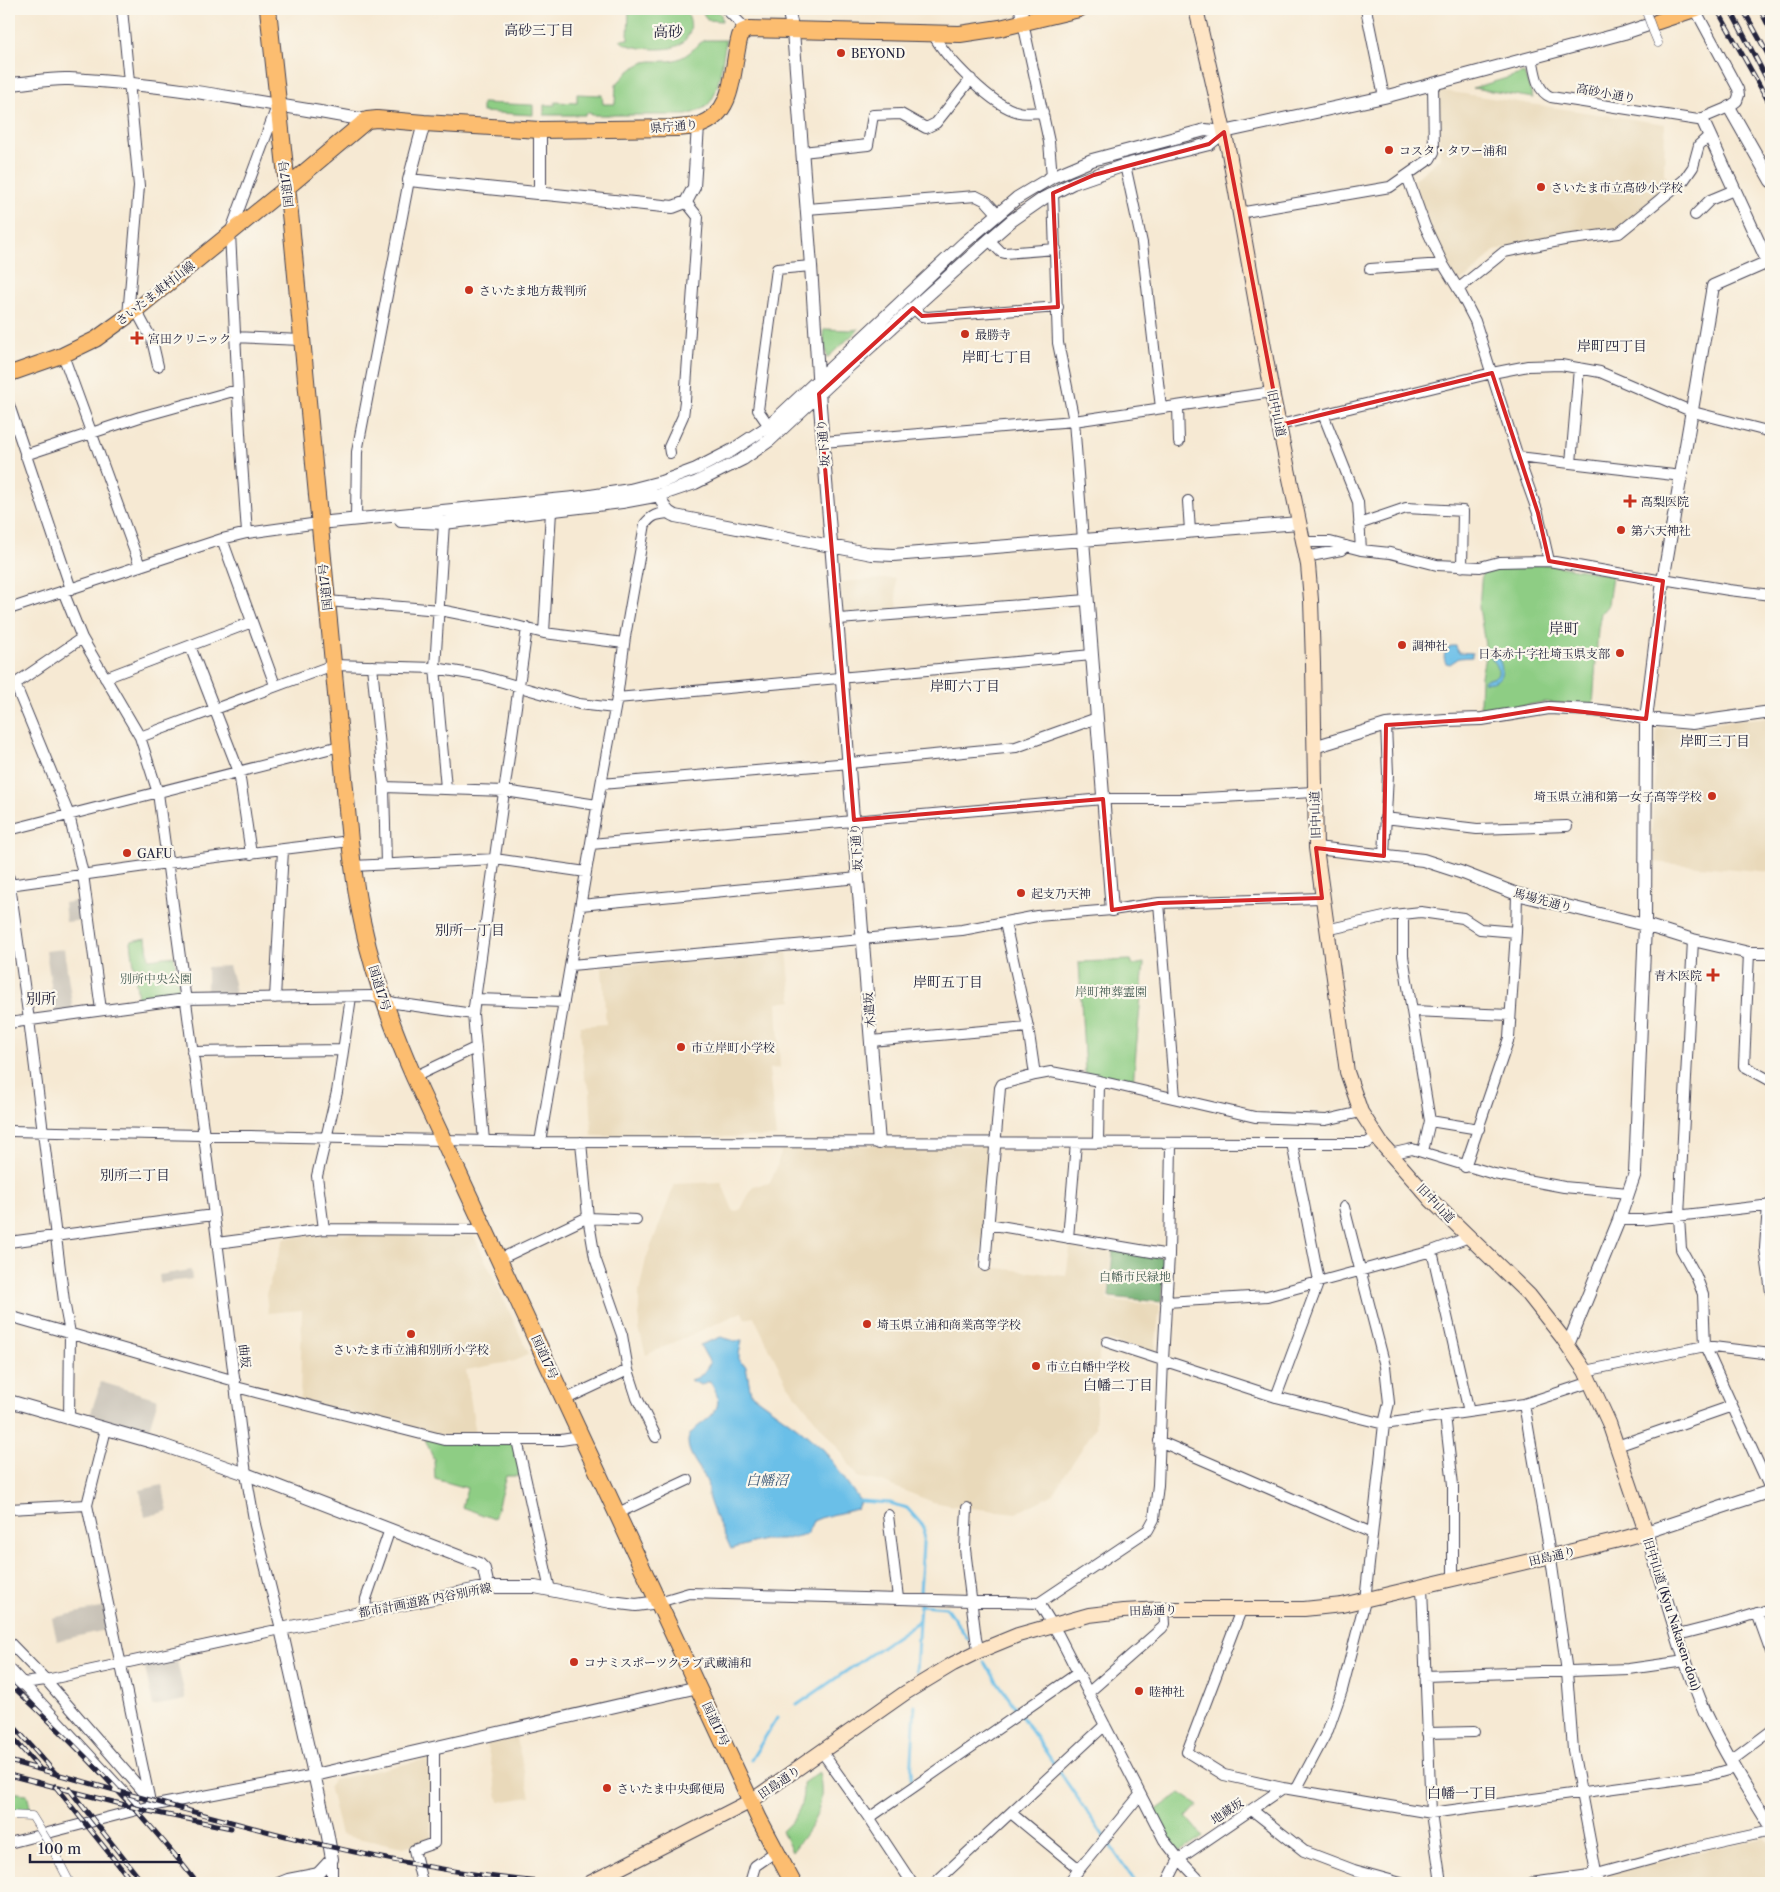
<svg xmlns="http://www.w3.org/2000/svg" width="1780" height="1892" font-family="'Libre Caslon Text','Noto Serif JP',serif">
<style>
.built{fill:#e9d9ba}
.industrial{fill:#c9c3b8}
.green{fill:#8ecd84;stroke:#587860}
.forest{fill:#72b072;stroke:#4a6956}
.water{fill:#6bbfe8;stroke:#467092}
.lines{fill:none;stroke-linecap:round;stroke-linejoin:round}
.stream{stroke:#6bbfe8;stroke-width:3}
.pedestrian-casing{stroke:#424052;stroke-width:9}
.minor-casing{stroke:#424052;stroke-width:12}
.tertiary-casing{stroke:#424052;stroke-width:14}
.secondary-casing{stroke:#424052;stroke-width:16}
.primary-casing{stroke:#424052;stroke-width:17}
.trunk-casing{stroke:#424052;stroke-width:18}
.pedestrian{stroke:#fff;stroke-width:8}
.minor{stroke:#fff;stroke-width:10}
.tertiary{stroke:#fff;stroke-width:12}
.secondary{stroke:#fee5c5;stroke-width:14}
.primary{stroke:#fcbd6f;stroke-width:15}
.trunk{stroke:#fcbd6f;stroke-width:16}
.rail-casing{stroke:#22223b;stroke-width:5}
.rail{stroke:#fbf7ec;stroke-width:3;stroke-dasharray:9;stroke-linecap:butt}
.pedestrian-bridge-casing{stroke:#424052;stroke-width:9;stroke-linecap:butt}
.pedestrian-bridge{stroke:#fff;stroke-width:8}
.marked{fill:none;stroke:#d62828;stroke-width:4;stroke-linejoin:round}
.poi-dot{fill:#c8321e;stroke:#fbf7ec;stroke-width:2}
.labels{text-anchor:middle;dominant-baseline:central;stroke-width:4.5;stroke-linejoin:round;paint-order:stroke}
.poi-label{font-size:12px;fill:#22223b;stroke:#fbf7ec;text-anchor:start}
.street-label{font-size:12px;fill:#22223b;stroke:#fbf7ec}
.park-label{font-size:12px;fill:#485e55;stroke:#fbf7ec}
.neighbourhood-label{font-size:14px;fill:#22223b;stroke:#fbf7ec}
.water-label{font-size:14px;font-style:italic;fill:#3c5978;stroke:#fbf7ec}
.quarter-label{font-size:15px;fill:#22223b;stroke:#fbf7ec}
</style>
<rect width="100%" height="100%" fill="#fbf7ec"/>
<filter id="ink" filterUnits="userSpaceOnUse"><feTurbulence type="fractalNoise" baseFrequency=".02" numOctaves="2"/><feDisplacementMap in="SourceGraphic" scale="10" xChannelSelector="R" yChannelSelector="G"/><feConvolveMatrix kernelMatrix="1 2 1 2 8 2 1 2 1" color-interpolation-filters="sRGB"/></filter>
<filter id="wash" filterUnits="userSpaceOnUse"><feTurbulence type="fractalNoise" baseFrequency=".0096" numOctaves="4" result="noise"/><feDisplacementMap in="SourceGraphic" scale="20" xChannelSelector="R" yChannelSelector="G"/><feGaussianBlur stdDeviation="1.12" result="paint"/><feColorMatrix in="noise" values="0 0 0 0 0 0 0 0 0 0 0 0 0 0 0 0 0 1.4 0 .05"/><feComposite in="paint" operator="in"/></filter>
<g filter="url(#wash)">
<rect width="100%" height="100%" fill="#f6e9d3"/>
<path class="built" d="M1437,90L1665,124L1664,174L1672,182L1614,231L1532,242L1494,251L1472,274L1460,281L1455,279L1430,228L1414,180L1440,158Z
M895,578L898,612L843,614L840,582Z
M1771,717V872L1650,862L1657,729Z
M787,951L792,1001L777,1003L780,1068L769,1069L776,1137L592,1136L590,1090L584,1077L580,1026L606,1024L602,967Z
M991,1145L980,1266L1066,1276L1071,1242L1111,1249L1107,1300L1160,1305L1155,1352L1100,1339L1095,1428L1052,1495L1016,1513L961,1507L933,1502L882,1482L857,1477L844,1456L787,1384L754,1317L745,1319L742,1312L646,1355L639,1329V1292L646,1259L675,1184L721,1182L734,1212L741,1209L753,1186L770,1183L777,1166L782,1146Z
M323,1233L474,1236L529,1354L515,1361L466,1370L476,1435L446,1436L300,1400L302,1310L268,1313L266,1294L284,1238Z
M516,1735L530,1797L499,1802L486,1740Z
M432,1758L431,1839L404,1847L341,1835L329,1786L333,1780Z
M1763,1838L1770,1844L1771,1848V1883H1602L1605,1876L1679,1856Z"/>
<path class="industrial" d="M83,900L85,920L66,922L64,903Z
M64,949L73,1010L55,1012L46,951Z
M229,966L234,983L235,994H207V967Z
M191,1270L192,1279L160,1283L159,1275Z
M101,1382L158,1399L148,1432L90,1415Z
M162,1485L168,1511L145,1517L140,1490Z
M105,1607L110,1629L57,1641L52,1618Z
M176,1656L186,1700L153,1706L144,1663Z"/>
<path class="green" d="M629,9H684C689,16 692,22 690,31C687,39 682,45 674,47C663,51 626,49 620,40L628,39Z
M701,9H714L721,14L722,21L707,20Z
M704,40H726L725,47C722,61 719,90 711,101C706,109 695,112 687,115H591V113H585V115H544V105H555V102L577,103V94L602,95L603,104H615L616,85C625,74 637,62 651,61C660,61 670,62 678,59C689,55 695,47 704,40Z
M1524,73L1533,98L1473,88Z
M482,103L533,105V115L482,112Z
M825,329L850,330L859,329L827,358L823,332Z
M1544,564L1612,575L1608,605L1601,613L1598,629L1593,706L1544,702L1482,714L1480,703L1481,676L1486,652L1479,607L1482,571L1498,567Z
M146,938L149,959L174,956L180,995L138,1000L131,941Z
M1131,960L1133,965L1144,963L1133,1084L1085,1073L1079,962Z
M425,1439L514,1444L521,1476H506L494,1519L462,1507L467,1488L435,1479L434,1460Z
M819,1772C827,1808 813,1825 792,1852L782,1831C798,1817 804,1804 803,1783Z
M9,1792L27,1794L31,1811L9,1813Z
M1180,1793L1198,1805L1187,1817L1203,1836L1180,1852L1170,1839L1155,1811Z"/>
<path class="forest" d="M1113,1249L1165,1258L1162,1302L1109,1297Z"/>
<path class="water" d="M1451,646H1456L1458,652L1472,653V657L1459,658L1450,664L1446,663C1442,656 1445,651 1451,646Z
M1489,648C1505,658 1509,686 1483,682L1486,679L1493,678L1498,674C1500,663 1488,659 1489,648Z
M721,1337L735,1341L742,1340L739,1354V1361L746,1366L751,1394L797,1427L824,1450L860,1501L857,1509L823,1517L813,1521L807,1534L782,1540H763L731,1549C724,1533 714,1516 709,1499C707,1493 709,1486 706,1480C701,1468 688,1456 688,1442C688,1421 736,1419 710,1382H706L701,1385L690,1380C701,1378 704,1372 710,1363L700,1345Z"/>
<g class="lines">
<path class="stream" d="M860,1501L890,1503L907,1508L924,1527L920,1593
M920,1605L946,1607L968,1639
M984,1662L1136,1883
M916,1671L920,1604
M797,1705L919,1621
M751,1760L777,1718
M911,1779L915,1705"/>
</g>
</g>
<g filter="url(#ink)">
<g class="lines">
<defs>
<path id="pedestrian" d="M1653,31L1658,43"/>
<path id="minor" d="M122,9L139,186L128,316
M726,9L747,30
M1366,9L1384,97
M1023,23L1049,142L1052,177
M933,34C945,57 993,107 1019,112C1026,114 1035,112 1043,112
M1532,57C1535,71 1536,91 1551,97L1698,120L1729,107L1737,101L1739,95L1738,89L1695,9
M802,152L868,145L873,115L901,114L926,128L936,123L971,79
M1125,165L1142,243L1161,408
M1407,176L1425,226L1443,264L1460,292L1475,321L1518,457L1538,513L1549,561
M1053,193L1058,343L1074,421L1083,540
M807,209L976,196L986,201L997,213
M1239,213L1390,187L1430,159L1434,152L1433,84
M1695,215L1710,200L1734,190
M989,240L1001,252L1005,253L1056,249
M1370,269L1443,264
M1458,289L1504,252L1564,240L1619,233L1684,180L1693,167L1699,145L1709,136
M913,308L922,316L927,317L1058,307
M136,310L152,340L158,366
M234,337L301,340
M63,355L140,566
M9,405L71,589
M1178,406L1179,442
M1323,414L1358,502L1361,550
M1280,425L1492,373L1528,366L1561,365L1600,372L1693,412L1771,432
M769,426L758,410L777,269L811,266
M823,442L1074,421L1272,392
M670,453L669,447L683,416L685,401L698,217L686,202
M25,455L140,417L237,390
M1518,457L1682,476
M1571,463L1579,368
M1188,501L1190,531
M356,518L357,452L409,180
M444,523L435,668L446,788
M1359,524L1406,508L1463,511L1462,567
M247,533L240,433L230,233L276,109
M222,539L275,685
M1303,542H1330L1361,550L1390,553L1437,565L1480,567L1499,562L1549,561L1663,581
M1306,557L1341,550L1346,546
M1663,579L1729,590L1771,595
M327,601L440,610L501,622L544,633L624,643
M9,609L222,539L247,533L319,523
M839,619L1087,600
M544,633L551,511
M190,646L239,772L251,854
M372,666L384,787L386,864
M105,678L252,622
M15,684L69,815L83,874L101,1010
M9,688L82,638
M617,698L1092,655
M140,737L333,665L435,668L482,676L579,704L615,708
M601,784L850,763L1016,747L1097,718
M384,787L505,791L597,805
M1385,818L1477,829L1567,826
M9,830L340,746
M591,844L1103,799H1186L1314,792
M1384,856L1388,774L1386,725
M353,866L495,859L586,872
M9,878L29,1020L64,1301L70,1333L69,1418
M9,885L167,863L350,841
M1159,903L1175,1098
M581,905L858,878
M1403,914V956L1430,1121L1479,1129
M1005,923L1028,1027L1035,1075
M1326,930L1393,915L1421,912L1463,918L1480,929L1516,932
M1693,940L1679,1216L1681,1249L1696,1276L1703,1294L1705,1346L1771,1491
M1749,953L1744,1066L1771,1081
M571,965L962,930L1037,916L1112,910L1159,903L1322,898
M275,998L283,850
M476,999L564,1002
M1412,1011L1510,1015
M9,1023L185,999L371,996L395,1003L473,1014
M871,1041L1028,1027
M192,1052L343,1050
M414,1077L475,1048
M9,1131L540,1142L1367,1143L1376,1137
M484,1141L473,1014L527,628
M540,1142L601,784L617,698L625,637L645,524C652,515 657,514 668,513
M581,1142L588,1217L595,1258L622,1335L628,1370L637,1398L656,1437
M1098,1143L1099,1081
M1423,1151L1430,1121
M1390,1154L1412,1149L1494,1174L1564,1187L1628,1193
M1465,1167L1509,1038L1516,932L1517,894
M1768,1205L1765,1248L1771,1292
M588,1218L636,1220
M1619,1220H1642L1771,1205
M988,1224L1169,1255
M324,1229L317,1176L337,1092L351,997
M1068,1238L1076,1143
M9,1242L213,1215
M217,1243L324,1229L485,1230
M1432,1251L1469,1412
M500,1259L588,1217
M985,1266L1000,1088L1002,1084L1035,1075L1051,1072L1099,1081L1255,1117L1326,1120L1361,1112
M1166,1302L1267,1296L1432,1251L1469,1237
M9,1316L235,1381
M1107,1342L1276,1397L1384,1424L1524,1404L1591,1382
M1585,1371L1705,1346L1771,1354
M236,1387L445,1440H561L581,1437
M1276,1397L1319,1281L1292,1143
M564,1400L628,1370
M1524,1404L1552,1566L1567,1672L1573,1750L1598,1883
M1445,1415L1453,1485V1580
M517,1440L550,1590
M1159,1441L1372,1533
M1617,1446L1732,1406
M87,1505L149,1797
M967,1508L965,1549L976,1639L979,1651
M9,1509L87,1505L106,1429
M618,1513L688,1480
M888,1515L898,1598
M1422,1587L1431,1813L1441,1883
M659,1602L689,1593L1039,1603L1148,1530L1154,1519L1158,1485L1163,1360L1169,1255L1171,1144
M1039,1603L1058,1634L1164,1840L1179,1859L1202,1883
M1241,1610L1187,1752L1224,1775L1283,1788L1431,1813L1710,1775L1735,1768
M365,1611L366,1599L390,1529
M1757,1613L1771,1652
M1678,1635L1729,1622L1771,1609
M9,1642L46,1680L147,1796
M9,1668L140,1810
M1425,1676L1629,1669L1685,1661
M23,1683L46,1680L281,1629L255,1525L246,1474L204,1136L158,793L140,737L82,638L63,591
M1088,1693L1162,1628L1165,1624L1164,1609
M1427,1733L1474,1732
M822,1752L869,1818L912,1883
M1731,1761L1771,1731
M1296,1790L1328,1730L1342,1690L1365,1601L1384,1424L1389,1403L1385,1366L1344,1207
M1252,1810L1304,1851L1354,1870L1401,1883
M1011,1813L1079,1869
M869,1818L1078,1673
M9,1843L156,1805L315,1775
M422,1882L414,1850L434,1843V1748
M278,1883L288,1879L319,1873
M332,1883V1859
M750,1883L755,1866L775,1852
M935,1883L1105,1725
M1068,1883L1140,1795
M1167,1883L1179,1859L1283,1788
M1531,1883L1597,1874L1689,1849L1771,1831"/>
<path id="tertiary" d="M788,9L793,31L811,266L820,406L879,1143
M1021,9L1023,23
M9,84C28,83 50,78 69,79C169,84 269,104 367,120
M9,84V101
M1729,107L1771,181
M1702,119L1771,269
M424,123L409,180L673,207L686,202L694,187L698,126
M540,130V194
M660,495C663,505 665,512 675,516L872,554L893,555L1299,523
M401,521L444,523L622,502L660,495L695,483L743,459L770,440L849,366L989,240L1011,221L1044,198L1073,183L1125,165L1209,144L1224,132
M319,523L584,497L630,490L661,482L696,469L731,451L769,426L964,243L1017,198L1052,177L1092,160L1205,130L1224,132L1384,97L1624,33L1657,22
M1083,540L1112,910
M1314,747L1386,725L1445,720L1482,719L1549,708L1593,710L1627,714L1646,719L1692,723L1771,712
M1316,848L1423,860L1463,873L1517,894L1645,925L1693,940L1749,953H1771
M1568,1345L1619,1220L1635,1173L1645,925L1646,719L1663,581L1713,286L1768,262
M9,1401L159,1444L246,1474L479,1564L484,1569L488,1587
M1771,1491L1646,1532C1665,1592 1680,1654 1705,1712C1724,1752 1748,1790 1771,1827
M9,1685L23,1683
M315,1775L698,1687
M319,1873L332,1859L327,1831L281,1629L488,1587H535L611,1602L636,1605L659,1602"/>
<path id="secondary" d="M590,1883L751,1801L905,1693L953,1664L979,1651L1018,1635L1089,1615L1123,1611L1164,1609H1304L1342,1605L1615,1541L1646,1532L1609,1423L1585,1371L1562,1337L1529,1295L1431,1200L1381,1143L1361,1112L1347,1072L1316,848L1313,664L1311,600L1308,565L1272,392L1229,153L1196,9"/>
<path id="primary" d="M1657,22L1696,9
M9,374L63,355L96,339L136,310L286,188"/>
<path id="trunk" d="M268,9L291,223L350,841C353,868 356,894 362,921C373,975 392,1027 414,1077L759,1819L793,1883
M286,188L367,120L377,119L424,123L540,130L677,128C684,127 693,127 700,125C737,112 731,67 740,36L742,32L749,29L960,34L1000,28L1079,9"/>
</defs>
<use href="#pedestrian" class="pedestrian-casing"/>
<use href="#minor" class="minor-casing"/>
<use href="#tertiary" class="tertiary-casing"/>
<use href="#secondary" class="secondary-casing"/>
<use href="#primary" class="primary-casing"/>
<use href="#trunk" class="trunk-casing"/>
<use href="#pedestrian" class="pedestrian"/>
<use href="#minor" class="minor"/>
<use href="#tertiary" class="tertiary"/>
<use href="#secondary" class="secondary"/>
<use href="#primary" class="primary"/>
<use href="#trunk" class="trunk"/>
<defs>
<path id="rail" d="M1717,9L1771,106
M1730,9L1771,87
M1743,9L1771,60
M1760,9L1771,31
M9,1683C76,1745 142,1811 197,1883
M9,1721L56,1774
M9,1734L40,1769
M9,1761C187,1809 366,1867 551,1883
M9,1775L148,1811L231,1828
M55,1786L133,1883
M69,1789L143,1883"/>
</defs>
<use href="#rail" class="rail-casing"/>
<use href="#rail" class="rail"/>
<defs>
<path id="pedestrian-bridge" d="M1645,9L1653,31
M9,1815L32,1816L53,1850L70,1883"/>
</defs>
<use href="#pedestrian-bridge" class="pedestrian-bridge-casing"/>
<use href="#pedestrian-bridge" class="pedestrian-bridge"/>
</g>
</g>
<path class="marked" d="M1224,132L1280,425L1492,373L1538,513L1549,561L1663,581L1646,719L1549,708L1482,719L1386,725L1384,856L1316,848L1322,898L1159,903L1112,910L1103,799L854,820L819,394L913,308L922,316L1058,307L1053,193L1094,175L1209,144Z"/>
<g class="poi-dot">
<circle cx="841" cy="53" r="5"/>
<circle cx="1389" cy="150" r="5"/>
<circle cx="1541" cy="187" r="5"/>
<circle cx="469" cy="290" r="5"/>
<circle cx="965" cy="334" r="5"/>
<path d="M134.5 330.5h5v5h5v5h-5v5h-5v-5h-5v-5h5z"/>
<path d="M1627.5 493.5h5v5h5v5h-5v5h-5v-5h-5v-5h5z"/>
<circle cx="1621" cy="530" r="5"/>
<circle cx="1402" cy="645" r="5"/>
<circle cx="1620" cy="653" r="5"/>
<circle cx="1712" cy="796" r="5"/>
<circle cx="127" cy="853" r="5"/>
<circle cx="1021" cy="893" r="5"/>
<path d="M1710.5 967.5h5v5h5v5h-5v5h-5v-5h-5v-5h5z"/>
<circle cx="681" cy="1047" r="5"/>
<circle cx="867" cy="1324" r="5"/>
<circle cx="411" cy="1334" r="5"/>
<circle cx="1036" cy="1366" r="5"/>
<circle cx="574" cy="1662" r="5"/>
<circle cx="1139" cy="1691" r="5"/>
<circle cx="607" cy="1788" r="5"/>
</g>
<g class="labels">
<g class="poi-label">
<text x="851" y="53">BEYOND</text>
<text x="1399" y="150">コスタ・タワー浦和</text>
<text x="1551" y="187">さいたま市立高砂小学校</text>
<text x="479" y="290">さいたま地方裁判所</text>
<text x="975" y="334">最勝寺</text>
<text x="148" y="338">宮田クリニック</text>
<text x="1641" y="501">高梨医院</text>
<text x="1631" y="530">第六天神社</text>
<text x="1412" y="645">調神社</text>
<text x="1610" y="653" text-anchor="end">日本赤十字社埼玉県支部</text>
<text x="1702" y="796" text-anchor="end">埼玉県立浦和第一女子高等学校</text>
<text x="137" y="853">GAFU</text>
<text x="1031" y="893">起支乃天神</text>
<text x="1702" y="975" text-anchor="end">青木医院</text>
<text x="691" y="1047">市立岸町小学校</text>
<text x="877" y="1324">埼玉県立浦和商業高等学校</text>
<text x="411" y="1349" text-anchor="middle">さいたま市立浦和別所小学校</text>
<text x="1046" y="1366">市立白幡中学校</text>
<text x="584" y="1662">コナミスポーツクラブ武蔵浦和</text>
<text x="1149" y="1691">睦神社</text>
<text x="617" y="1788">さいたま中央郵便局</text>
</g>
<g class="street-label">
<text transform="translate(1606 93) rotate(10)">高砂小通り</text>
<text transform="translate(674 126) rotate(-5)">県庁通り</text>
<text transform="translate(286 184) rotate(-97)">国道17号</text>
<text transform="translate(155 293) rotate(-38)">さいたま東村山線</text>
<text transform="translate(1277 413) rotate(78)">旧中山道</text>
<text transform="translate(823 443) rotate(-95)">坂下通り</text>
<text transform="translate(325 587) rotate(-96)">国道17号</text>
<text transform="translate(1315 815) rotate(-92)">旧中山道</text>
<text transform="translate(856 847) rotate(-94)">坂下通り</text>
<text transform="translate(1543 900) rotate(15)">馬場先通り</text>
<text transform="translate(380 988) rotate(73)">国道17号</text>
<text transform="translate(869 1010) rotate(-95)">木遣坂</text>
<text transform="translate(1436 1203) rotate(46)">旧中山道</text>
<text transform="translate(245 1356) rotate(83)">曲坂</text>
<text transform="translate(545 1357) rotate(66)">国道17号</text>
<text transform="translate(1552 1556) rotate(-13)">田島通り</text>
<text transform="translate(425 1600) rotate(-11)">都市計画道路 内谷別所線</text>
<text transform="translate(1153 1610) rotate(-2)">田島通り</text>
<text transform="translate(1672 1614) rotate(72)">旧中山道 (Kyu Nakasen-dou)</text>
<text transform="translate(716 1724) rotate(65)">国道17号</text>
<text transform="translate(779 1782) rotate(-34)">田島通り</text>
<text transform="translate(1227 1811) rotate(-34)">地蔵坂</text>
</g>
<g class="park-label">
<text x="156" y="978">別所中央公園</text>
<text x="1111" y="991">岸町神葬霊園</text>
<text x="1135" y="1276">白幡市民緑地</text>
</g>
<g class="neighbourhood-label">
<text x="539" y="30">高砂三丁目</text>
<text x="1612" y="346">岸町四丁目</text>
<text x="997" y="357">岸町七丁目</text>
<text x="965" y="686">岸町六丁目</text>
<text x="1715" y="741">岸町三丁目</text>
<text x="470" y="930">別所一丁目</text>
<text x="948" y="982">岸町五丁目</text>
<text x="135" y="1175">別所二丁目</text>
<text x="1118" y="1385">白幡二丁目</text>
<text x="1462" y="1793">白幡一丁目</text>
</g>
<g class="water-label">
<text x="767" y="1480">白幡沼</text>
</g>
<g class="quarter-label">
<text x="668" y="31">高砂</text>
<text x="1564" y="628">岸町</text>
<text x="41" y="998">別所</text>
</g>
</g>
<rect width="1780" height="1892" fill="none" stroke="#fbf7ec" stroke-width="30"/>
<path d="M30 1854v8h149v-8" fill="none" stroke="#22223b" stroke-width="2.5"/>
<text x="38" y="1854" font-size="15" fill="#22223b" stroke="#fbf7ec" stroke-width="4" paint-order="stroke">100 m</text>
</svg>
